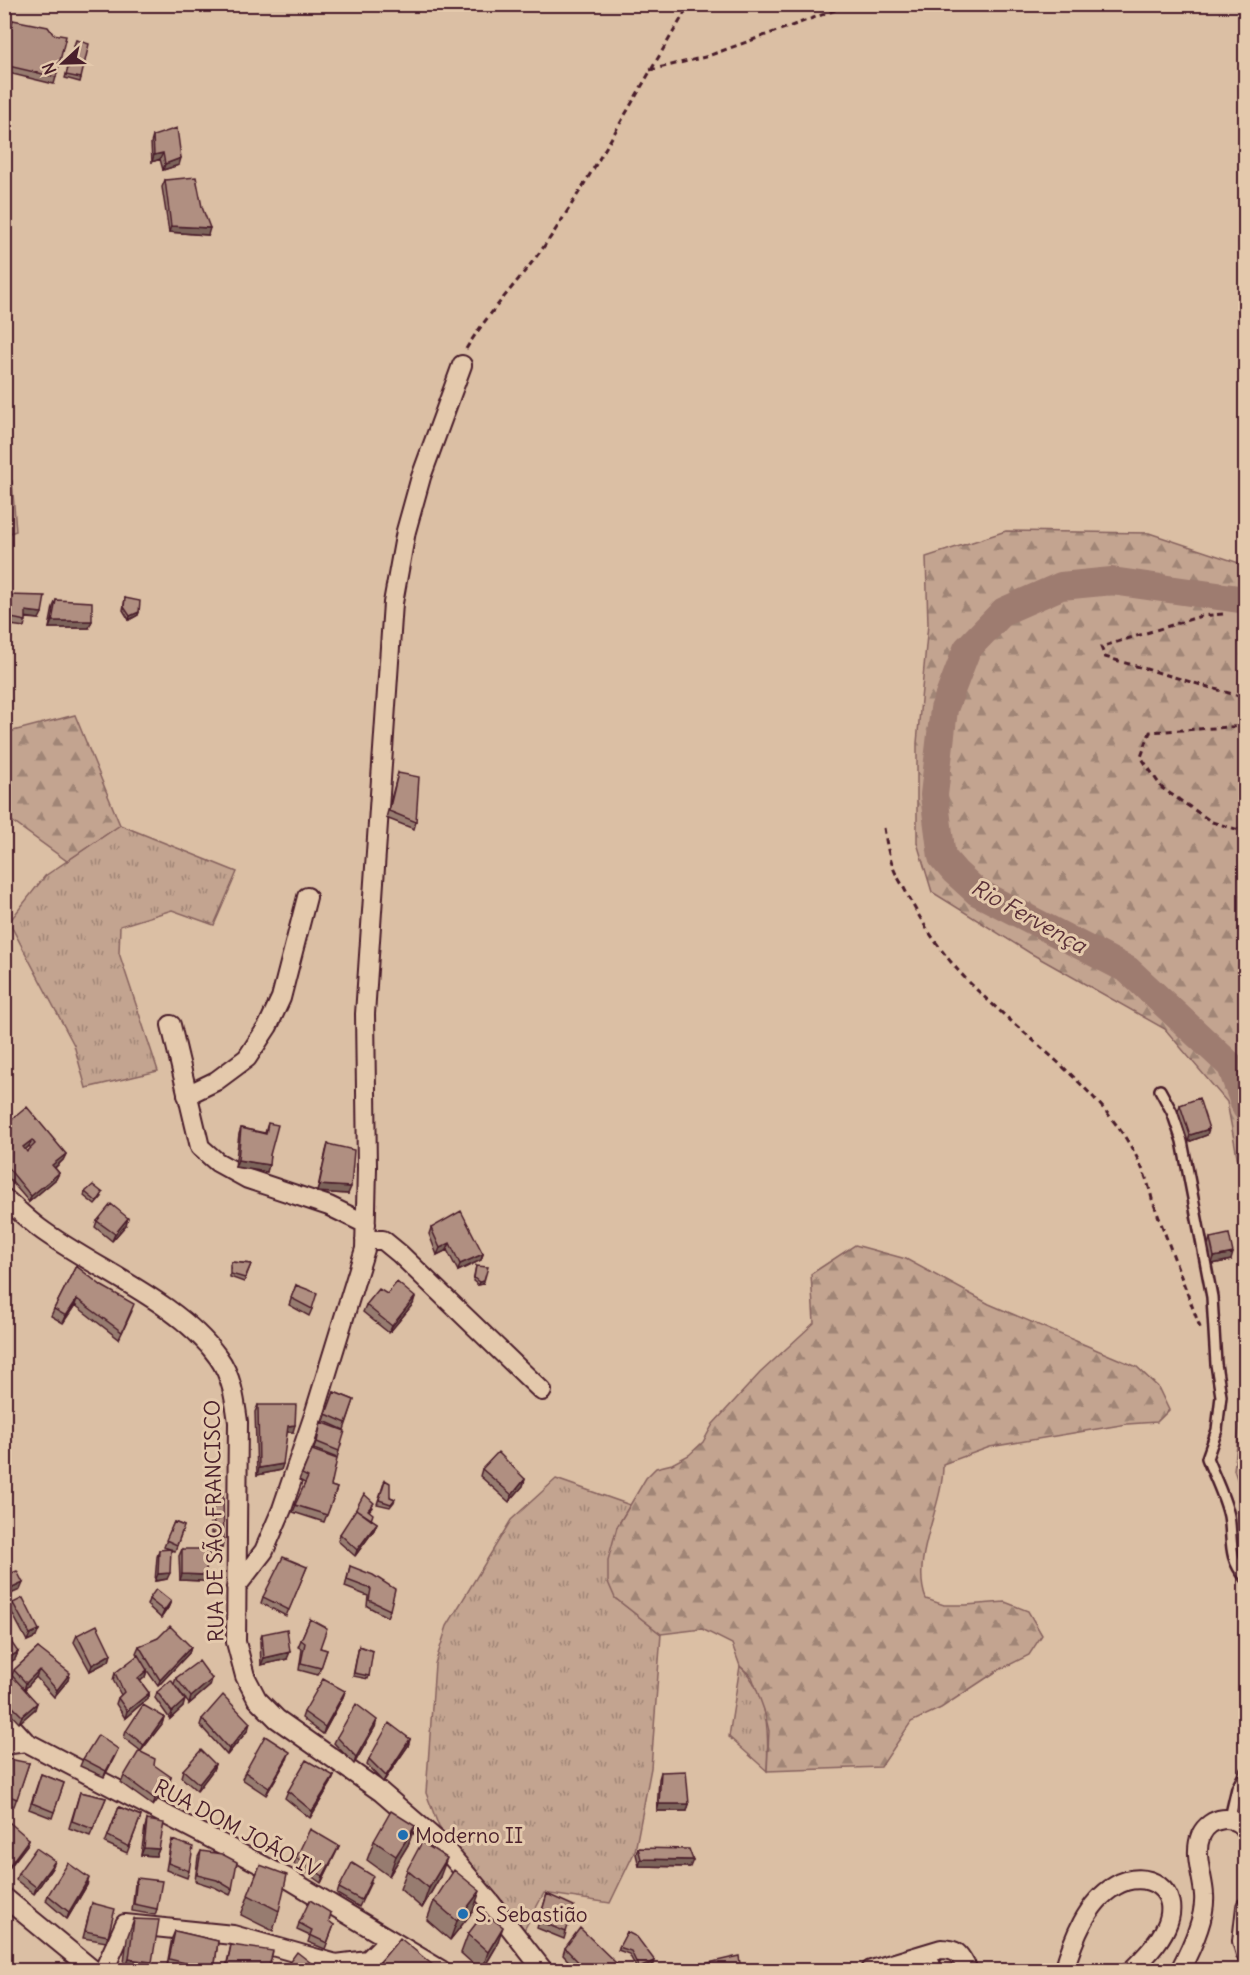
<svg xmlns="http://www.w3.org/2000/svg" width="1250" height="1975" font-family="Delius,sans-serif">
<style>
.grass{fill:url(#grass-tufts);stroke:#86625e;stroke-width:1.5}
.forest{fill:url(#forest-firs);stroke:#86625e;stroke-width:1.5}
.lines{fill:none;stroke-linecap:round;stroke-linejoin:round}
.river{stroke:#9e7b70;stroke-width:28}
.lane-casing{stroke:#4a1f2b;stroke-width:14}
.street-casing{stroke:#4a1f2b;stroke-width:22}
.path{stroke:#4a1f2b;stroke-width:3;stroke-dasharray:6 4.5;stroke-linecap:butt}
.lane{stroke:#e4c9ac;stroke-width:9}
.street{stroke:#e4c9ac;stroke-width:18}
.wall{fill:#977b6f;stroke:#4a1f2b;stroke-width:1.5;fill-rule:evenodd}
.shaded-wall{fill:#7b645a;stroke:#4a1f2b;stroke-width:1.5}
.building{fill:#b08f81;stroke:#4a1f2b;stroke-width:1.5;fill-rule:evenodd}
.poi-dot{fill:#1f6fb2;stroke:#e4c9ac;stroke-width:2}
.labels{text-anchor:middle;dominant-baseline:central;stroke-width:6;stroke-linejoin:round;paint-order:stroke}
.street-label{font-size:21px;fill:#4a1f2b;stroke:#e4c9ac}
.poi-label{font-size:21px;fill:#4a1f2b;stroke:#e4c9ac;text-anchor:start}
.water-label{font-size:22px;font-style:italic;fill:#5b3139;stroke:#e4c9ac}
</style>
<defs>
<pattern id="grass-tufts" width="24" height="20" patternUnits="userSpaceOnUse" patternTransform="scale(1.5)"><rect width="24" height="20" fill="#c3a490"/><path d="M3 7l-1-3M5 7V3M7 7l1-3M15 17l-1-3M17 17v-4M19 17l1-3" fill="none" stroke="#a08576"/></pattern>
<pattern id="forest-firs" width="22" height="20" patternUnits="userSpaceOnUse" patternTransform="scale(1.5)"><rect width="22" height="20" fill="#c3a490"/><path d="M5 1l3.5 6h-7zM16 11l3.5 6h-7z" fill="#a08576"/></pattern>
</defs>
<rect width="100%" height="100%" fill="#dbbfa4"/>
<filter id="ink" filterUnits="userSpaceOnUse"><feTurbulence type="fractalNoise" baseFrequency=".0167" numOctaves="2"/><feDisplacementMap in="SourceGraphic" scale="12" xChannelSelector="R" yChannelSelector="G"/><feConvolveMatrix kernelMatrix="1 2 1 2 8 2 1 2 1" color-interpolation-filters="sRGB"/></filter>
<g filter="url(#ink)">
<path class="grass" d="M120,825L237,872L214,925L172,910L120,926L119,953L158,1071L86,1088L74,1045L9,922L45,876Z
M556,1479L630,1505L617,1527L615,1598L661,1634L651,1768L635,1851L610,1903L544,1893L523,1932L439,1827L426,1793L435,1664L447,1626L511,1520Z
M740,1666C769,1693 769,1733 767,1771L729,1737Z"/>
<path class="forest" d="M12,481L16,531L5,535V483Z
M1006,531L1149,533L1245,565V1199L1227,1102L1165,1029L1030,953L932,892L917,843V743L928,624L926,557Z
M75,715L120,825L67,861L5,816V733Z
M855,1245L906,1259L989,1304L1137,1367L1158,1387L1169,1410L1157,1422L1127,1424L990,1447L943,1464C944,1506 910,1558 926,1599L944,1605H966L1005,1602L1028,1611L1042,1635L1029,1655L997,1671L941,1708L911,1722L881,1767L767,1771L769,1731L764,1710L752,1677L740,1666L732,1644L702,1629L661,1634L615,1598L608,1582V1560L617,1527L646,1478L656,1468L672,1464L689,1455L703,1442L713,1424L760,1373L814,1323L811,1274Z
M1245,1379V1502L1234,1470Z"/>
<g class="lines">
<path class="river" d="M1246,600L1112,581L1061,586L1004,611L967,649L944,709L934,795L942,857L955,872L977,892L1128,970L1231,1066L1246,1108"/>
<defs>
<path id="lane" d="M1160,1090L1172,1112L1182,1141L1212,1297L1216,1364L1221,1396L1217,1430L1207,1458C1214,1476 1225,1497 1229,1516C1233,1539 1227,1558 1246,1578
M1230,1818L1237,1788L1246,1771
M931,1952L937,1970"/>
<path id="street" d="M171,1025L200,1147L217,1162L248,1179L329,1206L366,1224
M187,1095L216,1081L247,1058L268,1026L281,998L307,897
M4,1198C16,1208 27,1219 39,1228C94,1269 178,1301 218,1357C232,1376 235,1400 238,1422L236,1642L245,1676L257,1699L277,1719L381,1792L440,1843L490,1902L543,1970
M365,1240H383L400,1254L542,1391
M236,1587L264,1551L282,1509L314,1415L365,1249L367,1168L365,1014L393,603L406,531L421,477L462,365
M4,1718L26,1742
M4,1745L26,1742L287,1878L441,1970
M4,1897L93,1970
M1246,1907L1242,1941L1246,1954
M104,1970L125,1924L233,1935L336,1964L368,1960L389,1939
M871,1970L941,1949C959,1949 960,1956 968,1970
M1064,1970C1073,1940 1087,1902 1115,1886C1147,1867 1183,1891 1166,1927C1159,1943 1144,1958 1132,1970
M1180,1970C1190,1951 1206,1917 1204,1895C1203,1876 1193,1854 1201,1835C1209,1817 1236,1812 1246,1832"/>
</defs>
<use href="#lane" class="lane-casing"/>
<use href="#street" class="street-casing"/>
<path class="path" d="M650,70L705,57L852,4
M466,349C491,308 527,273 554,232C602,158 644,80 690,4
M1223,614L1201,616L1101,647L1105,657L1246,698
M1246,726L1150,732L1141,757L1162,788L1212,822L1246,832
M884,828C886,840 888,853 892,864C894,872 900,881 904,888C921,922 942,955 969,982C1031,1045 1132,1107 1152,1199L1201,1330"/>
<use href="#lane" class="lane"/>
<use href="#street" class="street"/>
</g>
<path class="wall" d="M13,20L56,77L54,84L4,72V48Z
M76,40L81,78L80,82L65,78Z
M153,136L179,165L163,170L160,159L152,162L151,143Z
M165,180L208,235L169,232L162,187Z
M7,595L39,619L26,618L24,627L4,624L5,602Z
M125,598L139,612L138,615L129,620L123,610Z
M56,600L89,628H49L53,607Z
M398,773L416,822L414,829L386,818Z
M1180,1105L1207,1135L1188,1142L1178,1111Z
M268,1123L270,1155L267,1172L235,1167L239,1134L241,1128L265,1133Z
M4,1124L66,1154L63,1160L55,1168L59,1173L56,1179L29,1202L4,1173ZM29,1146L31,1148L27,1152L25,1150Z
M328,1144L348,1194L317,1192L326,1151Z
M85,1192L102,1197L95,1205L84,1196Z
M97,1221L126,1225L112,1241L95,1227Z
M431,1228L483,1254L481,1260L458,1271L447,1250L437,1255L429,1234Z
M1210,1238L1231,1260L1212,1264L1208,1245Z
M231,1262L251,1264L244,1282L230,1277V1265Z
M76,1266L132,1311L119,1339L75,1305L63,1323L51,1316L54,1309Z
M476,1266L483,1284L478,1285L473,1281Z
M296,1285L312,1309L309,1316L289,1305Z
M413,1304L389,1333L363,1312L366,1305Z
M334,1392L354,1400L344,1430L324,1421Z
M258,1405L293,1432H287L281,1470L257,1475L255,1412Z
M321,1422L339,1451L337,1458L314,1449Z
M312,1450L331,1486L337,1488L324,1522L293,1512L305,1483L299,1480Z
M482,1469L525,1479L523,1486L509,1502L480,1476Z
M385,1480L390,1497L395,1499L394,1502L390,1507L377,1504Z
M213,1490L222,1548L211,1547V1497Z
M373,1506L369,1511L371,1519L377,1523L374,1530L355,1556L338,1541L340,1534Z
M174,1522L184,1526L175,1551L171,1550L167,1579L155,1581L157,1557L159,1550L170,1549L164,1547Z
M182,1549L203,1581L180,1580L179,1556Z
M350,1566L390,1610L387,1617L367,1606L368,1596L345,1587Z
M307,1567L286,1616L261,1603L263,1597Z
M149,1599L171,1601L168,1608L161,1618L147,1605Z
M13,1603L36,1637L27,1641L10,1609Z
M310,1619L320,1648L327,1650L318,1675L299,1670L302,1649L298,1647Z
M262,1634L287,1659L261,1665L260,1641Z
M77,1635L111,1654L109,1661L90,1671L74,1642Z
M4,1642L18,1652L15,1659L5,1666Z
M139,1646L191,1647L189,1653L158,1686L146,1669L147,1670L145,1677L140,1681L149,1693L147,1699L125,1718L116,1704L118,1698L121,1695L113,1680L115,1673L138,1656L136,1653Z
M359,1646L369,1676L368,1679L353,1676Z
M38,1648L68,1680L54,1697L36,1677L25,1689L35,1709L19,1723L4,1707V1667L12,1675L14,1670Z
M176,1678L210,1686L189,1704L177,1688L183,1707L170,1719L155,1698L157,1692L174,1684Z
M345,1691L343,1697L323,1734L302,1718L304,1712Z
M164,1717L162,1724L141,1751L124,1738L126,1731Z
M202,1719L248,1730L227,1755L200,1725Z
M375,1727L354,1764L334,1743L337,1737Z
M410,1739L408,1746L383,1782L367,1765L369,1759Z
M118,1749L104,1777L80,1766L83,1759Z
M287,1759L266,1795L242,1779L245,1772Z
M29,1763L14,1806L4,1802V1771Z
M215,1764L213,1770L197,1791L181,1777L183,1770Z
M661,1772L689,1804L687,1811H657L659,1779Z
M41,1774L64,1783L52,1818L29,1809Z
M124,1776L171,1777L169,1784L153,1806L121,1783Z
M334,1776L331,1783L310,1818L285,1798L288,1791Z
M80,1792L106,1798L90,1836L69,1828Z
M119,1807L141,1816L127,1853L105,1843Z
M147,1820L159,1849L156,1856L141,1855L145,1827Z
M415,1826L408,1845L389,1876L367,1860L374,1841Z
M4,1829L29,1839L27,1845L6,1872L4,1871Z
M172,1840L189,1871L187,1878L166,1870L170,1847Z
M339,1846L321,1883L294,1864L296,1858Z
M638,1848L690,1867L639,1866L636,1854Z
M201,1851L232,1889L230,1895L214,1887L195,1881L198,1857Z
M55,1861L52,1868L34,1894L16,1880L18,1873Z
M260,1865L279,1911L273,1931L241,1915Z
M407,1870L440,1877L422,1908L400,1889Z
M137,1878L157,1909L155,1915L132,1911L135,1884Z
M371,1882L359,1907L337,1894L339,1888Z
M87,1885L67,1919L46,1901L48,1895Z
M547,1894L566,1932L564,1939L537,1928Z
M434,1901L473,1911L450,1940L427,1920Z
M92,1903L108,1936L106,1942L83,1938Z
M134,1919L148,1971H123L127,1938Z
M299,1923L334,1925L325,1949L308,1942L310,1936L297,1930Z
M175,1931L218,1941L214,1971H188L167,1965L172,1938Z
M627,1932L654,1964L641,1971H638L629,1954L618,1950Z
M468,1934L496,1947L482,1971H481L461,1953Z
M231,1945L268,1971H225Z
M565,1948L616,1971H578L563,1955Z
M380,1962L434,1966L433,1971H377Z"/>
<path class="shaded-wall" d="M163,153L160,159L152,162L154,155Z
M181,158L179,165L163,170L165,164Z
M171,226L210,228L208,235L169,232Z
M26,611L42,613L39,619L24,617Z
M139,612L138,615L129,620L130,616Z
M52,621H92L89,628H49Z
M1209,1129L1207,1135L1188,1142L1190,1135Z
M32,1140L29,1146L21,1154L23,1147Z
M66,1154L63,1160L50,1172L52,1165Z
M238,1160L269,1165L267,1172L235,1167Z
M59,1173L56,1179L29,1202L31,1196Z
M319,1185L351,1187L348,1194L317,1192Z
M128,1218L126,1225L112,1241L115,1234Z
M450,1243L447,1250L437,1255L440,1248Z
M1233,1253L1231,1260L1212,1264L1214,1257Z
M483,1254L481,1260L458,1271L460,1264Z
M484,1281L483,1284L478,1285L479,1282Z
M415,1297L413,1304L389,1333L392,1326Z
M77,1299L75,1305L63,1323L66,1316Z
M295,1425L293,1432H285L288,1426Z
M283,1464L281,1470L257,1475L259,1468Z
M525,1479L523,1486L509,1502L512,1495Z
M377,1523L374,1530L355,1556L357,1550Z
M214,1541H224L222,1548L211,1547Z
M170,1573L167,1579L155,1581L158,1574Z
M182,1574L205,1575L203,1581L180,1580Z
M23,1583L20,1590L4,1597V1592Z
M171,1601L168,1608L161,1618L164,1611Z
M39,1630L36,1637L27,1641L30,1634Z
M191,1647L189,1653L158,1686L160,1680Z
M18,1652L15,1659L5,1666L7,1659Z
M290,1652L287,1659L261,1665L264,1658Z
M111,1654L109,1661L90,1671L92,1665Z
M39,1670L36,1677L24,1690L26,1683Z
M147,1670L145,1677L136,1685L138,1678Z
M70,1673L68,1680L54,1697L57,1690Z
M212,1679L210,1686L189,1704L191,1697Z
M345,1691L343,1697L323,1734L325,1727Z
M149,1693L147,1699L125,1718L127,1711Z
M185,1700L183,1707L170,1719L172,1712Z
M37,1703L35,1709L19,1723L22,1716Z
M164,1717L162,1724L141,1751L144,1745Z
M377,1720L375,1727L354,1764L356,1757Z
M250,1723L248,1730L227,1755L229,1749Z
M410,1739L408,1746L383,1782L386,1776Z
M118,1749L115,1756L104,1777L106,1771Z
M290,1752L287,1759L266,1795L269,1788Z
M215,1764L213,1770L197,1791L199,1784Z
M334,1776L331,1783L310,1818L312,1811Z
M171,1777L169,1784L153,1806L155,1799Z
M659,1804H689L687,1811H657Z
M415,1826L408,1845L389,1876L396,1856Z
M29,1839L27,1845L6,1872L9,1866Z
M339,1846L336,1853L321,1883L323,1876Z
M144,1848L159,1849L156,1856L141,1855Z
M447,1858L440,1877L422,1908L429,1888Z
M641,1859L693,1860L690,1867L639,1866Z
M55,1861L52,1868L34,1894L36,1887Z
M89,1878L87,1885L67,1919L69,1912Z
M480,1891L473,1911L450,1940L457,1921Z
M503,1927L496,1947L482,1971L488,1952Z
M129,1959L152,1962L148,1971H124Z
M655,1961L654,1964L641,1971H639V1968Z"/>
<path class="building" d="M13,20L48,27L53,34L66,36L56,77L4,65V50Z
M76,40L89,44L81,78L66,75Z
M177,128L181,158L165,164L163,153L154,155L153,136Z
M196,177L202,207L210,228L171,226L165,180Z
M7,595L45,596L42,613L26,611V621L6,617Z
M125,598L140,601L139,612L130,616L124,607Z
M56,600L92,602V621H52Z
M398,773L419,777L416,822L389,811Z
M1199,1098L1209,1129L1190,1135L1180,1105Z
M27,1107L66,1154L52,1165L59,1173L31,1196L4,1163V1124L5,1125ZM32,1140L35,1144L27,1152L23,1147Z
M268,1123L278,1125L270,1155L269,1165L238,1160L241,1128L266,1134Z
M328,1144L354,1150L351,1187L319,1185Z
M93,1185L103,1193L97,1202L85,1192Z
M111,1204L128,1218L115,1234L97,1221Z
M461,1211L483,1254L460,1264L450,1243L440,1248L431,1228Z
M1229,1234L1233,1253L1214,1257L1210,1238Z
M231,1262L251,1264L245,1278L231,1274Z
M76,1266L102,1286L134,1304L122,1332L77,1299L66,1316L54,1309Z
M476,1266L488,1267L484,1281L479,1282L474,1278Z
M397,1282L415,1297L392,1326L366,1305L379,1289L387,1294Z
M296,1285L317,1293L312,1309L291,1298Z
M334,1392L354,1400L346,1423L326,1414Z
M258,1405H296L295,1425L288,1426L283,1464L259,1468Z
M321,1422L345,1431L339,1451L317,1442Z
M312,1450L337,1459L331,1486L337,1488L327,1515L295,1505L308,1477L302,1474Z
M498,1452L525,1479L512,1495L482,1469Z
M385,1480L390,1483V1497L395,1499L391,1504L379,1500Z
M213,1490H223L224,1541H214Z
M364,1494L374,1503L368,1510L373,1514L371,1520L356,1509Z
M356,1509L377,1523L357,1550L340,1534Z
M174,1522L184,1526L177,1545L166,1540Z
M171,1549L170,1573L158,1574L159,1550Z
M182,1549H210L205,1575L182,1574Z
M283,1557L307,1567L289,1610L263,1597Z
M350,1566L373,1575L395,1589L390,1610L369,1600L371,1589L347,1580Z
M17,1571L23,1583L4,1592V1576Z
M156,1589L171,1601L164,1611L149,1599Z
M23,1598L39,1630L30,1634L13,1603Z
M310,1619L327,1628L320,1648L327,1650L321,1668L301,1663L305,1643L301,1640Z
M97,1625L111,1654L92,1665L77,1635Z
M170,1626L191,1647L160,1680L139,1646L158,1638Z
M287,1629L290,1652L264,1658L262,1634Z
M9,1639L18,1652L7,1659L4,1655V1642Z
M359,1646L373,1651L369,1676L354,1673Z
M38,1648L70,1673L57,1690L39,1670L26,1683L14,1670Z
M138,1655L147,1670L138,1678L149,1693L127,1711L118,1698L124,1692L115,1673Z
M199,1661L212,1679L191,1697L176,1678Z
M4,1667L37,1703L22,1716L4,1698Z
M323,1679L345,1691L325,1727L304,1712Z
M171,1680L185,1700L172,1712L157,1692Z
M223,1695L250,1723L229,1749L202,1719Z
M356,1704L377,1720L356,1757L337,1737Z
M143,1705L164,1717L144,1745L126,1731Z
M389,1723L410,1739L386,1776L369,1759Z
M98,1735L118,1749L106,1771L83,1759Z
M265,1736L290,1752L269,1788L245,1772Z
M201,1750L215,1764L199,1784L183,1770Z
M139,1751L155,1759L154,1765L171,1777L155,1799L124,1776Z
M9,1759L29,1763L17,1799L4,1794V1771Z
M306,1760L334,1776L312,1811L288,1791Z
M686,1771L689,1804H659L661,1772Z
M41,1774L64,1783L54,1812L32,1803Z
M80,1792L106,1798L93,1829L72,1821Z
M119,1807L141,1816L129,1847L108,1836Z
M391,1811L415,1826L396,1856L374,1841Z
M147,1820L164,1823L159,1849L144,1848Z
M9,1822L29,1839L9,1866L4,1862V1829Z
M310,1829L339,1846L323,1876L296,1858Z
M172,1840L193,1847L189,1871L168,1863Z
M422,1842L447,1858L429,1888L407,1870Z
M36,1848L55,1861L36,1887L18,1873Z
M638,1848L689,1849L693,1860L641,1859Z
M201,1851L222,1854L237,1862L232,1889L217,1880L197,1875Z
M68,1863L89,1878L69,1912L48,1895Z
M352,1863L373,1876L361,1900L339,1888Z
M260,1865L287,1875L279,1911L248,1895Z
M454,1870L480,1891L457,1921L434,1901Z
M137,1878L162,1881L157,1909L134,1904Z
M547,1894L574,1906L566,1932L539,1921Z
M310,1900L331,1913L329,1921L334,1925L327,1943L310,1935L312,1930L299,1923Z
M92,1903L115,1909L108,1936L85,1931Z
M484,1913L503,1927L488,1952L468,1934Z
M134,1919L159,1920L152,1962L129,1959Z
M580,1928L618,1965L612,1971H587L565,1948Z
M175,1931L218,1941L214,1970L169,1959Z
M627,1932L637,1937L655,1961L639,1968L631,1951L619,1947Z
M400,1938L434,1966L430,1971H392L380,1962Z
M231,1945L273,1951L268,1971H226Z
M297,1952L320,1970V1971H283Z
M739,1956L741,1971H709L708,1963Z"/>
</g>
<g class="poi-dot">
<circle cx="403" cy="1835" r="6"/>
<circle cx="463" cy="1914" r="6"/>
</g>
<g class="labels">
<g class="street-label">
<text transform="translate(214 1521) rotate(-91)">RUA DE SÃO FRANCISCO</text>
<text transform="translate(237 1828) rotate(28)">RUA DOM JOÃO IV</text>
</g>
<g class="poi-label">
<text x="415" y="1835">Moderno II</text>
<text x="475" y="1914">S. Sebastião</text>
</g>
<g class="water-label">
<text transform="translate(1029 916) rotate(29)">Rio Fervença</text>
</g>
</g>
<rect width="1250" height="1975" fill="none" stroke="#e4c9ac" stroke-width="24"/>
<rect x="12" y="12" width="1226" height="1951" fill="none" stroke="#4a1f2b" stroke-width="2" filter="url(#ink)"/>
<g transform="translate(63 63) rotate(248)" stroke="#e4c9ac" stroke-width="4.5" paint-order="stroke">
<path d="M0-4.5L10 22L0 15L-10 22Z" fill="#4a1f2b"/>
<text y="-9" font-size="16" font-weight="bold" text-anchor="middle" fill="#4a1f2b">N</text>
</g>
</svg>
